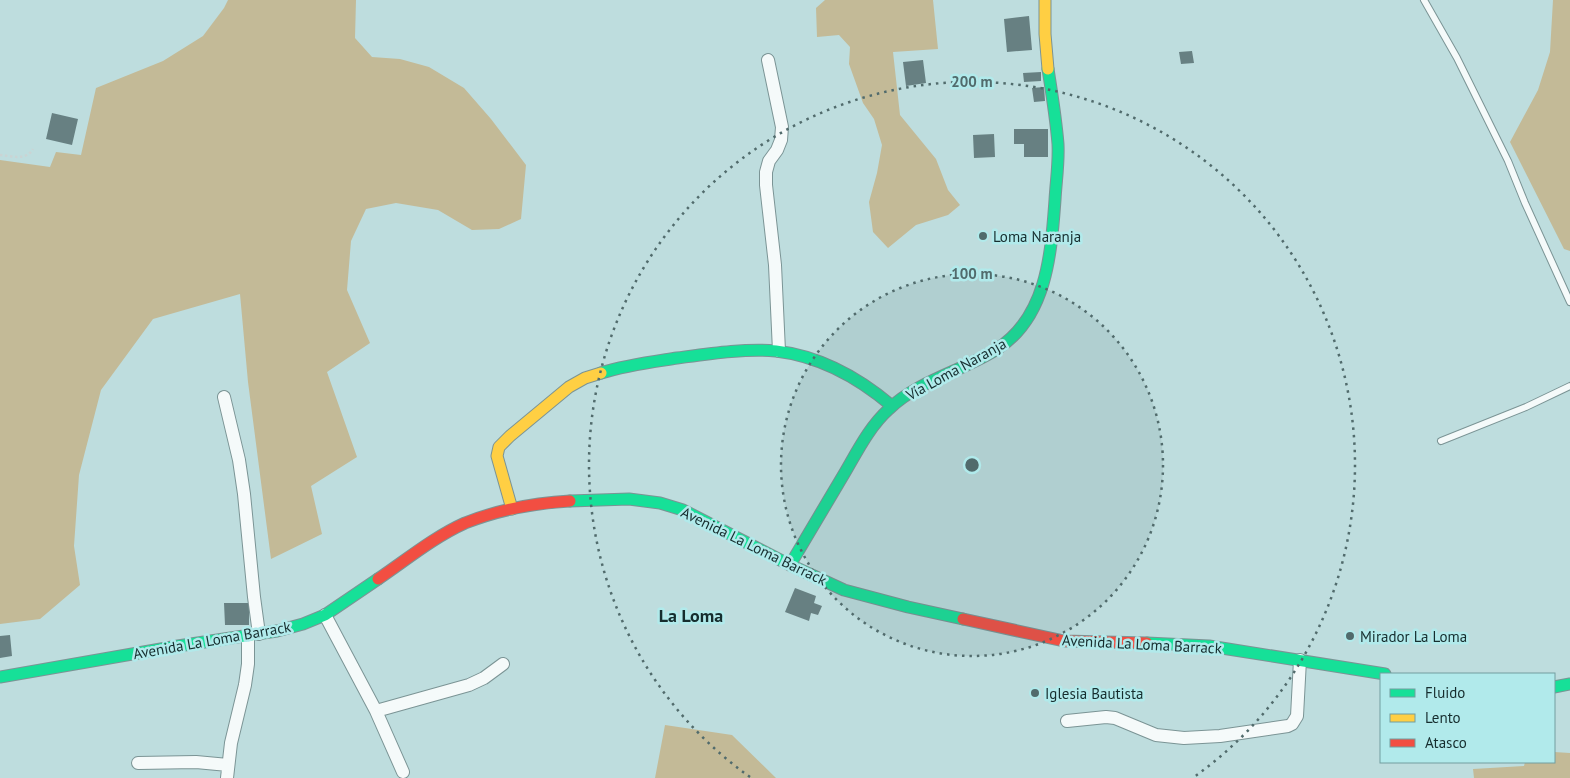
<svg xmlns="http://www.w3.org/2000/svg" width="1570" height="778" font-family="'PT Sans',sans-serif">
<style>
.forest{fill:#c3ba97}
.building{fill:#678082}
.lines{fill:none;stroke-linecap:round;stroke-linejoin:round}
.lane-casing{stroke:#7b9495;stroke-width:8}
.street-casing{stroke:#7b9495;stroke-width:14}
.fast-casing{stroke:#7b9495;stroke-width:13}
.slow-casing{stroke:#7b9495;stroke-width:13}
.jam-casing{stroke:#7b9495;stroke-width:13}
.path{stroke:#cad4d4;stroke-width:2.5;stroke-dasharray:2.5 2.5;stroke-linecap:butt}
.lane{stroke:#f5fafa;stroke-width:6}
.street{stroke:#f5fafa;stroke-width:12}
.fast{stroke:#16e098;stroke-width:11}
.slow{stroke:#ffcf43;stroke-width:11}
.jam{stroke:#f24e42;stroke-width:11}
.ring{fill:none;stroke:#516b6c;stroke-width:2.5;stroke-dasharray:2.5 5}
.poi-dot{fill:#516b6c;stroke:#b1eaeb;stroke-width:2}
.labels{text-anchor:middle;dominant-baseline:central;stroke-width:5;stroke-linejoin:round;paint-order:stroke}
.poi-label{font-size:15px;fill:#162d2e;stroke:#b1eaeb;text-anchor:start}
.street-label{font-size:15px;fill:#162d2e;stroke:#b1eaeb}
.quarter-label{font-size:18px;font-weight:bold;fill:#162d2e;stroke:#b1eaeb}
.centre{fill:#516b6c;stroke:#b1eaeb;stroke-width:2.5}
.ring-label{font-size:15px;text-anchor:middle;font-weight:bold;fill:#516b6c;stroke:#b1eaeb;stroke-width:5;stroke-linejoin:round;paint-order:stroke}
</style>
<rect width="100%" height="100%" fill="#beddde"/>
<path class="forest" d="M228,0H356L355,38L372,57L400,59L429,67L464,88L491,119L526,165L521,219L499,229L472,230L438,210L396,203L366,209L351,241L347,290L370,343L327,372L357,457L311,486L322,534L271,559L248,382L240,294L153,319L101,390L79,475L74,546L80,585L40,619L0,624V160L50,167L56,152L81,155L96,88L163,61L203,36L224,8Z
M825,0H933L938,49L893,52L900,115L936,159L948,190L960,205L948,215L916,225L888,248L873,232L869,202L877,173L882,145L874,119L863,103L849,64L850,47L839,35L817,37L816,8Z
M1553,0H1570V251L1564,249L1510,142L1538,90L1550,52Z
M665,725L732,735L776,778H655Z
M1554,752L1570,753V778H1474L1473,769L1524,766L1525,762H1554Z"/>
<path class="building" d="M1029,16L1032,50L1007,52L1004,19Z
M1192,51L1194,63L1181,64L1179,52Z
M923,60L926,83L906,86L903,62Z
M1041,72V81L1024,82L1023,73Z
M1044,87L1045,101L1034,102L1032,88Z
M52,113L78,119L72,145L46,139Z
M1014,129H1048V157H1024V144H1014Z
M994,134L995,157L974,158L973,135Z
M795,588L816,596L814,603L822,606L818,615L811,613L809,621L785,612Z
M224,603H249V625H225Z
M10,635L12,656L0,658V636Z"/>
<g class="lines">
<defs>
<path id="lane" d="M1424,0L1457,58L1508,161L1525,203L1570,302
M1441,441L1526,407L1570,386"/>
<path id="street" d="M768,60L782,127L781,140L777,150L769,161L766,172V185L775,265L779,351
M224,397L239,460L244,494L254,597L259,634
M325,615L376,711L469,685L484,678L503,664
M376,711L403,772
M1067,721L1106,717L1115,718L1156,735L1184,738L1220,736L1288,726L1292,724L1297,716L1300,660
M138,763L196,762L228,765
M227,778L231,743L245,685L248,664V636"/>
<path id="fast" d="M601,373C626,365 651,362 677,358C707,354 746,348 776,351C819,356 859,378 892,406
M570,501L629,499L660,503L683,510L790,565L844,590L908,607L963,619
M790,565C808,535 826,504 844,474C857,452 869,427 889,409C919,380 963,371 997,349C1047,317 1051,254 1055,200C1056,181 1059,163 1058,144C1056,119 1052,94 1048,69
M1147,643L1209,646L1385,674
M0,677L178,646L277,631L303,624L325,615L378,579
M1554,687L1570,684"/>
<path id="slow" d="M1045,0V34L1048,69
M512,509L497,456L499,447L510,436L569,387L585,378L601,373"/>
<path id="jam" d="M378,579C406,560 434,537 465,523C498,510 535,503 570,501
M963,619L1064,641L1147,643"/>
</defs>
<use href="#lane" class="lane-casing"/>
<use href="#street" class="street-casing"/>
<use href="#fast" class="fast-casing"/>
<use href="#slow" class="slow-casing"/>
<use href="#jam" class="jam-casing"/>
<path class="path" d="M0,155C12,156 26,161 33,149"/>
<use href="#lane" class="lane"/>
<use href="#street" class="street"/>
<use href="#fast" class="fast"/>
<use href="#slow" class="slow"/>
<use href="#jam" class="jam"/>
</g>
<circle cx="972" cy="465" r="191" fill="#516b6c" fill-opacity=".12"/>
<g class="ring">
<circle cx="972" cy="465" r="191"/>
<path d="M750 777A383 383 0 1 1 1194 777"/>
</g>
<g class="poi-dot">
<circle cx="983" cy="236" r="5"/>
<circle cx="1350" cy="636" r="5"/>
<circle cx="1035" cy="693" r="5"/>
</g>
<g class="labels">
<g class="poi-label">
<text x="993" y="236">Loma Naranja</text>
<text x="1360" y="636">Mirador La Loma</text>
<text x="1045" y="693">Iglesia Bautista</text>
</g>
<g class="street-label">
<text transform="translate(956 369) rotate(-29)">Vía Loma Naranja</text>
<text transform="translate(754 546) rotate(26)">Avenida La Loma Barrack</text>
<text transform="translate(212 640) rotate(-10)">Avenida La Loma Barrack</text>
<text transform="translate(1142 644) rotate(3)">Avenida La Loma Barrack</text>
</g>
<g class="quarter-label">
<text x="691" y="615">La Loma</text>
</g>
</g>
<circle cx="972" cy="465" r="8" class="centre"/>
<g class="ring-label">
<text x="972" y="87">200 m</text>
<text x="972" y="279">100 m</text>
</g>
<rect x="1380" y="673" width="175" height="90" fill="#b1eaeb" stroke="#739e9f"/>
<rect x="1390" y="689" width="25" height="8" fill="#16e098" stroke="#739e9f"/>
<text x="1425" y="698" font-size="15" fill="#162d2e">Fluido</text>
<rect x="1390" y="714" width="25" height="8" fill="#ffcf43" stroke="#739e9f"/>
<text x="1425" y="723" font-size="15" fill="#162d2e">Lento</text>
<rect x="1390" y="739" width="25" height="8" fill="#f24e42" stroke="#739e9f"/>
<text x="1425" y="748" font-size="15" fill="#162d2e">Atasco</text>
</svg>
